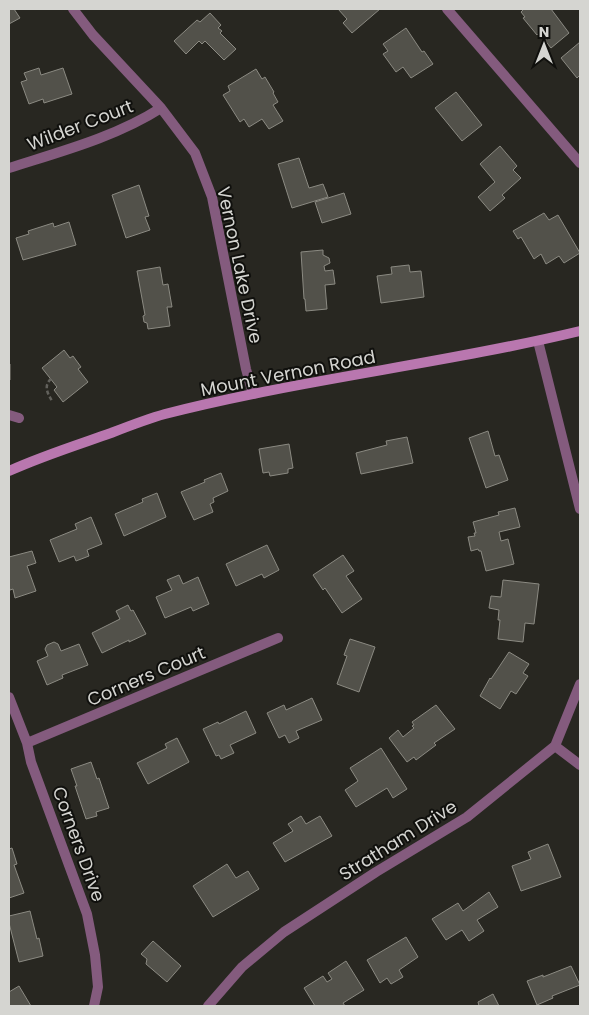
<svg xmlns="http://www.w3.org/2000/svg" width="589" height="1015" font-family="Poppins,sans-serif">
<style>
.building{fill:#52514a;stroke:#8b8a82}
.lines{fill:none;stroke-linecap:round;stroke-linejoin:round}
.path{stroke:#62615c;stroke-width:2.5;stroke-dasharray:4 2.5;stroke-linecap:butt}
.street{stroke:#845b7e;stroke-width:10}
.secondary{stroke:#b977af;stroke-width:10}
.labels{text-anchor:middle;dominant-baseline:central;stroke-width:4;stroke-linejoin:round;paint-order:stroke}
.street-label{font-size:18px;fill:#d5d5d1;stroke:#10100d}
</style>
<rect width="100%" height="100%" fill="#282721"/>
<path class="building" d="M9,9H14L20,18L9,24Z
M338,9H380L352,33L343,23L347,19Z
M524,9H551L569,33L551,48L539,33L537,35L523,18L525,17L521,12Z
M210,13L221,25L218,28L222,31L220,33L236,49L224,60L205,41L202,44L199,41L186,54L174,41L197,20L200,22Z
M406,28L422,52L424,51L433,64L411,78L403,67L396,72L383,54L388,51L383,44Z
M580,42V75L577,78L561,58Z
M39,68L41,75L63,68L72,94L44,103L43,99L29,104L21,82L27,80L24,73Z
M256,69L262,79L265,77L274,92L273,93L278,102L273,105L283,121L269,129L262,119L249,127L244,119L240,122L223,95L230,91L228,86Z
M456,92L482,125L462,141L435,108Z
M500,146L517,166L513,170L521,178L502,195L505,198L490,211L478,197L495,182L480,164Z
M299,158L309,188L323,184L328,197L292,208L278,164Z
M139,185L149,216L145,217L150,230L126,238L112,195Z
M344,193L351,214L322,223L315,202Z
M544,213L549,220L558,215L580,253L564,263L559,256L546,264L541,254L534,259L521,237L518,239L513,231Z
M69,222L76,245L23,260L16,238L29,234L28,231L53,223L54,227Z
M323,250V255L329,258L330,263L324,266L325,271L333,270L335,284L325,285L327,309L306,311L305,299H304L301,252Z
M409,265L410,272L421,271L424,297L381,303L377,276L392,274L391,267Z
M160,267L163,285L168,284L172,307H167L170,326L148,329L147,323L144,322L143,316L145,315L137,271Z
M64,350L70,358L73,356L81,367L78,369L88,382L63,402L54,390L57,387L42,368Z
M9,364H10V380H9Z
M488,431L495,456L499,455L508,480L486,488L469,438Z
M407,437L413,463L361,474L356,453L387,445L386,441Z
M289,444L293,468L288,469V473L270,476L269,472L263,473L259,449Z
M221,473L228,491L213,498L214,502L210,504L213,512L194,520L181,492L205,482L204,480Z
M157,493L166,517L124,536L115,514L143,502L142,499Z
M515,508L520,527L499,532L501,541L508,539L514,564L486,571L481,551H479L478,549L471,551L468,537L475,536L474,533H476L473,522L499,515L498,512Z
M91,517L102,544L87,550L89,556L76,561L74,556L59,562L50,540L77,529L75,524Z
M267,545L279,570L264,578L262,574L236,586L226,564Z
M32,551L36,563L27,566L36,591L15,598L13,589L10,590L9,586V557Z
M343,555L354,571L346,576L362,599L342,613L325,588L323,590L313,575Z
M179,575L183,584L198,577L209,604L193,611L191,607L165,618L156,597L172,590L167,580Z
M503,580L539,584L534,624L525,623L523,642L498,639L500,620H498L499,610L489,608L491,596L501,597Z
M128,605L131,611L133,610L146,634L129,642V640L102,653L92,633L120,619L116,611Z
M350,639L375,647L359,692L337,684L347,656L344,655Z
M54,642L58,644L61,651L79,644L88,665L62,675L63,678L47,685L37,661L48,656L45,649L47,645Z
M509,652L529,664L523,673L528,676L516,694L511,691L500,709L480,696L490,678L491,679Z
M312,698L322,720L296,731L299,738L289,743L285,735L279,738L267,713L284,705L286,710Z
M436,705L455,729L434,743L436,745L416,760L414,757L407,762L389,738L398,730L403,737L414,728L412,726L414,725L412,722Z
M246,711L256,733L230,745L234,753L221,759L219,755L216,756L203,729L218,722L219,724Z
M177,738L189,762L148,784L137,763L167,748L165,744Z
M381,748L407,789L393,798L387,788L356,807L345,790L358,781L350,768Z
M91,762L97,779L99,778L109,808L96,812L97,816L86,819L75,786H77L71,769Z
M301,816L306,824L320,816L332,836L285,862L273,843L293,831L288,824Z
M548,844L561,877L521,891L512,866L531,859L528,852Z
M12,848L17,864L14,865L24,893L9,898V849Z
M227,864L236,878L248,871L259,889L213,917L193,886Z
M489,892L498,907L477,920L484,931L469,941L462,930L446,940L432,919L458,903L463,911Z
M30,911L37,939L39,938L43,956L19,962L9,923V916Z
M406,937L418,957L399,970L403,977L391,984L387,978L380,983L367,960Z
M153,941L181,966L167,982L146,964L147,959L141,954Z
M346,961L364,990L343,1003L345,1006H315L304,988L323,976L327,982L332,979L328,973Z
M571,966L580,985L552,996L553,998L537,1005L527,981L543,975V977Z
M19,986L31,1006H9V992Z
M493,994L499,1006H479L478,1002Z"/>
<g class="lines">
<path class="path" d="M51,379C43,386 48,394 52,401"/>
<path class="street" d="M73,9L93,35L161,108L195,153L212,197L246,369L253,394
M447,9L580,163
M9,168C59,152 116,137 161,108
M538,341L580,509
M9,415L19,418
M9,697L27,743L31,762L87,914L95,955L98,987L94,1006
M27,743L278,638
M555,746L580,765
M208,1006L242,967L284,932L376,872L467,817L555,746L580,684"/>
<path class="secondary" d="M9,471C42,456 77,445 111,433C129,426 147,419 165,414C302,379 443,364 580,331"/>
</g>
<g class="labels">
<g class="street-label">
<text transform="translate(80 125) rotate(-21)">Wilder Court</text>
<text transform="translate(240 265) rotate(78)">Vernon Lake Drive</text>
<text transform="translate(288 373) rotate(-11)">Mount Vernon Road</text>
<text transform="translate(146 676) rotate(-23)">Corners Court</text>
<text transform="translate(398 840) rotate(-32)">Stratham Drive</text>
<text transform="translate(79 844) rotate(70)">Corners Drive</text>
</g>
</g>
<rect width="589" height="1015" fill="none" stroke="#d5d5d1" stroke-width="20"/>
<g transform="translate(544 45)" stroke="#10100d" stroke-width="4" paint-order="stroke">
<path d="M0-4L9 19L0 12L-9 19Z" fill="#d5d5d1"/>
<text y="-8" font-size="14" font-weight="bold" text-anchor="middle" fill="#d5d5d1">N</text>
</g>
</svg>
